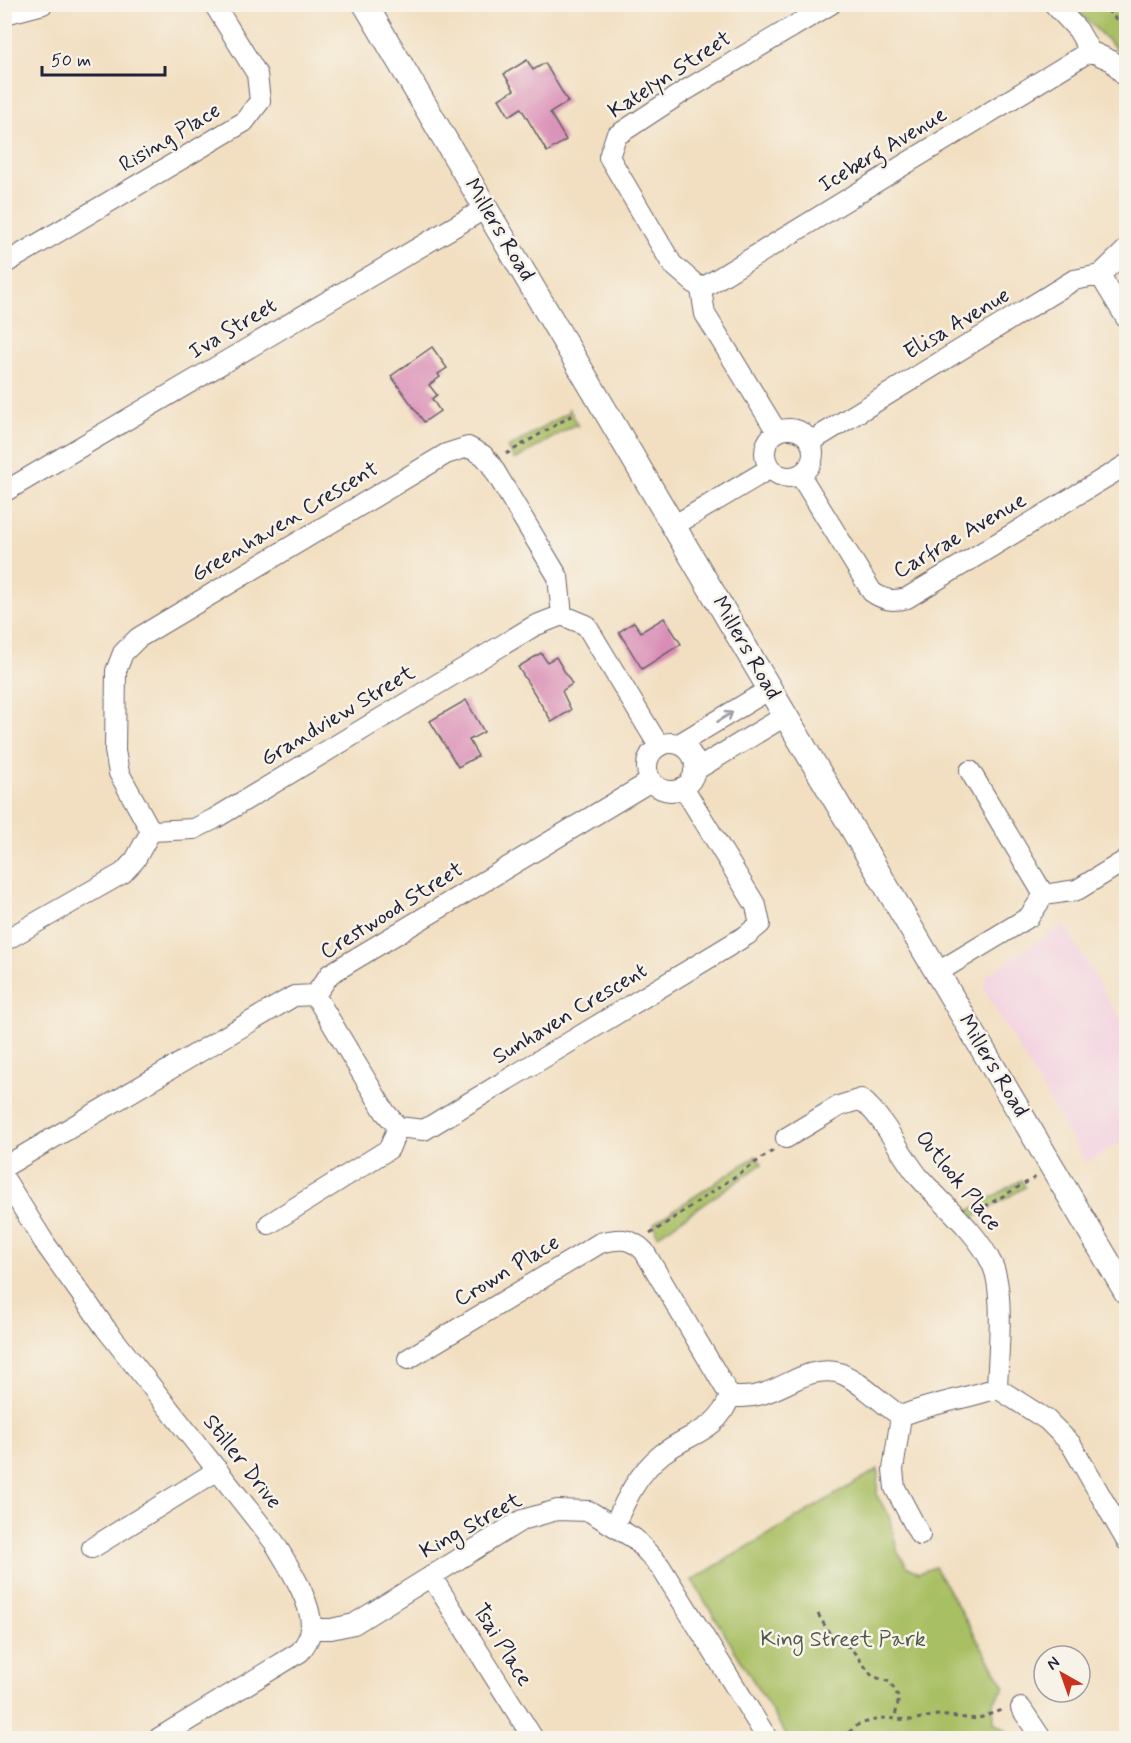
<svg xmlns="http://www.w3.org/2000/svg" width="1131" height="1743" font-family="Mynerve,sans-serif">
<style>
.built{fill:#f3cfe0}
.green{fill:#a9bf64;stroke:#667050;stroke-width:1.5}
.building{fill:#d98cb5}
.lines{fill:none;stroke-linecap:round;stroke-linejoin:round}
.minor-casing{stroke:#6b646a;stroke-width:22}
.tertiary-casing{stroke:#6b646a;stroke-width:26}
.path{stroke:#6b646a;stroke-width:3;stroke-dasharray:4.5 4.5;stroke-linecap:butt}
.minor{stroke:#fff;stroke-width:20}
.tertiary{stroke:#fff;stroke-width:24}
.oneway{stroke:#9c9ca7}
.labels{text-anchor:middle;dominant-baseline:central;stroke-width:5;stroke-linejoin:round;paint-order:stroke}
.street-label{font-size:22px;fill:#22223b;stroke:#f7f3e8}
.park-label{font-size:22px;fill:#515949;stroke:#f7f3e8}
</style>
<rect width="100%" height="100%" fill="#f7f3e8"/>
<filter id="ink" filterUnits="userSpaceOnUse"><feTurbulence type="fractalNoise" baseFrequency=".0167" numOctaves="2"/><feDisplacementMap in="SourceGraphic" scale="12" xChannelSelector="R" yChannelSelector="G"/><feConvolveMatrix kernelMatrix="1 2 1 2 8 2 1 2 1" color-interpolation-filters="sRGB"/></filter>
<filter id="wash" filterUnits="userSpaceOnUse"><feTurbulence type="fractalNoise" baseFrequency=".008" numOctaves="4" result="noise"/><feDisplacementMap in="SourceGraphic" scale="24" xChannelSelector="R" yChannelSelector="G"/><feGaussianBlur stdDeviation="1.35" result="paint"/><feColorMatrix in="noise" values="0 0 0 0 0 0 0 0 0 0 0 0 0 0 0 0 0 1.4 0 .05"/><feComposite in="paint" operator="in"/></filter>
<g filter="url(#wash)">
<rect width="100%" height="100%" fill="#f2dfc1"/>
<path class="built" d="M1064,924L1126,1030V1139L1086,1163L984,990L986,976Z"/>
<path class="green" d="M1071,5H1126V58Z
M569,409L578,426L574,425L515,460L508,448L567,413Z
M756,1156L762,1164L657,1236L654,1223Z
M1021,1180L1025,1187L971,1219L967,1212Z
M878,1469L877,1496L889,1516L898,1553L907,1566L918,1573L935,1567L1005,1687L993,1703L994,1722L1016,1738H788L692,1580Z"/>
<g id="blocks">
<path class="building" d="M527,60L533,70L545,63L568,102L550,113L566,140L547,152L521,108L509,116L499,99L514,90L504,74Z
M432,347L447,368L438,374L440,377L429,385L437,395L432,399L440,411L424,422L391,376Z
M664,618L681,644L642,669L619,632L634,622L641,632Z
M541,653L547,662L556,657L572,684L562,691L571,710L552,722L518,667Z
M466,700L484,732L469,740L478,756L458,767L430,721Z"/>
</g>
</g>
<g filter="url(#ink)">
<use href="#blocks" fill-opacity="0" stroke="#6b646a" stroke-width="1.5"/>
<g class="lines">
<defs>
<path id="minor" d="M1054,4L1078,30L1090,51L1112,61L1126,77
M5,14L43,4
M4,264L244,122L260,101L257,74L214,4
M1100,275L1126,318
M701,289L1090,51
M765 453a24 24 0 1 1 48 0a24 24 0 1 1-48 0Z
M777,432L705,314L701,289L672,264L609,157L616,136L683,92L831,4
M810,442L1074,280L1100,275L1126,250
M800,475L872,592C884,600 892,602 907,598L1126,465
M4,492L486,208
M675,525L769,469
M647 767a24 24 0 1 1 48 0a24 24 0 1 1-48 0Z
M679,744L770,689
M694,771L785,716
M970,771L1044,895
M151,831L119,773L115,751L116,671L123,653L138,638L446,454L468,447L483,455L490,463L558,577L562,615
M4,941L123,873L135,860L151,831L194,829L214,819L534,626L562,615L586,625L659,746
M938,972L1029,917L1044,895L1077,890L1126,860
M315,995L385,1112L398,1127L424,1130L747,935L760,924L756,906L683,787
M786,1138L839,1106L861,1099C886,1120 898,1151 918,1176C942,1204 976,1230 992,1264C1005,1291 998,1357 997,1388
M4,1167L294,996L315,995L330,974L651,781
M4,1178L46,1245L106,1329L274,1542C287,1564 312,1601 311,1627C311,1637 305,1645 300,1652L159,1738
M269,1224L389,1149L398,1127
M408,1359L600,1243C618,1238 630,1237 644,1251L730,1396
M997,1388L1047,1420L1071,1444L1126,1540
M901,1416L893,1470L895,1488L920,1535
M614,1526C626,1499 638,1473 662,1454C689,1433 718,1432 730,1396C774,1404 798,1365 836,1372C855,1376 883,1405 901,1416C932,1403 965,1399 997,1388
M92,1548L218,1470
M431,1576L533,1738
M312,1629H331L354,1624L522,1520L557,1510L589,1511L635,1539L660,1566L767,1738
M1021,1708L1041,1738"/>
<path id="tertiary" d="M365,4L1126,1292"/>
</defs>
<use href="#minor" class="minor-casing"/>
<use href="#tertiary" class="tertiary-casing"/>
<path class="path" d="M1101,4L1126,29
M506,454L576,413
M977,1211L1036,1177
M650,1234L774,1150
M818,1614L835,1643L850,1647L872,1676L890,1682L899,1698L895,1717
M842,1738L859,1724L883,1718L911,1720L937,1715L977,1719L1004,1709"/>
<use href="#minor" class="minor"/>
<use href="#tertiary" class="tertiary"/>
</g>
<defs><path id="oneway-shaft" d="M-6 0H5M1.5-3L5.5 0L1.5 3" fill="none" stroke-width="1.6" stroke-linecap="round" stroke-linejoin="round" transform="scale(1.5)"/></defs>
<use class="oneway" href="#oneway-shaft" transform="translate(725 717) rotate(-32)"/>
</g>
<g class="labels">
<g class="street-label">
<text transform="translate(670 75) rotate(-33)">Katelyn Street</text>
<text transform="translate(170 138) rotate(-31)">Rising Place</text>
<text transform="translate(883 150) rotate(-31)">Iceberg Avenue</text>
<text transform="translate(499 230) rotate(59)">Millers Road</text>
<text transform="translate(957 324) rotate(-31)">Elisa Avenue</text>
<text transform="translate(233 329) rotate(-31)">Iva Street</text>
<text transform="translate(285 522) rotate(-31)">Greenhaven Crescent</text>
<text transform="translate(960 536) rotate(-30)">Carfrae Avenue</text>
<text transform="translate(746 648) rotate(60)">Millers Road</text>
<text transform="translate(338 716) rotate(-31)">Grandview Street</text>
<text transform="translate(392 911) rotate(-32)">Crestwood Street</text>
<text transform="translate(570 1014) rotate(-31)">Sunhaven Crescent</text>
<text transform="translate(993 1066) rotate(59)">Millers Road</text>
<text transform="translate(958 1181) rotate(51)">Outlook Place</text>
<text transform="translate(507 1271) rotate(-31)">Crown Place</text>
<text transform="translate(242 1462) rotate(52)">Stiller Drive</text>
<text transform="translate(471 1526) rotate(-29)">King Street</text>
<text transform="translate(502 1645) rotate(58)">Tsai Place</text>
</g>
<g class="park-label">
<text x="843" y="1640">King Street Park</text>
</g>
</g>
<rect width="1131" height="1743" fill="none" stroke="#f7f3e8" stroke-width="24"/>
<g transform="translate(1062 1674) rotate(320)"><circle r="28" fill="#f7f3e8" stroke="#a29fa3" stroke-width="1.5"/>
<path d="M0-4.5L10 22L0 15L-10 22Z" fill="#c8321e"/>
<text y="-9" font-size="16" font-weight="bold" text-anchor="middle" fill="#22223b">N</text>
</g>
<path d="M42 66v9h123v-9" fill="none" stroke="#22223b" stroke-width="3"/>
<text x="51" y="66" font-size="18" fill="#22223b" stroke="#f7f3e8" stroke-width="4.5" paint-order="stroke">50 m</text>
</svg>
